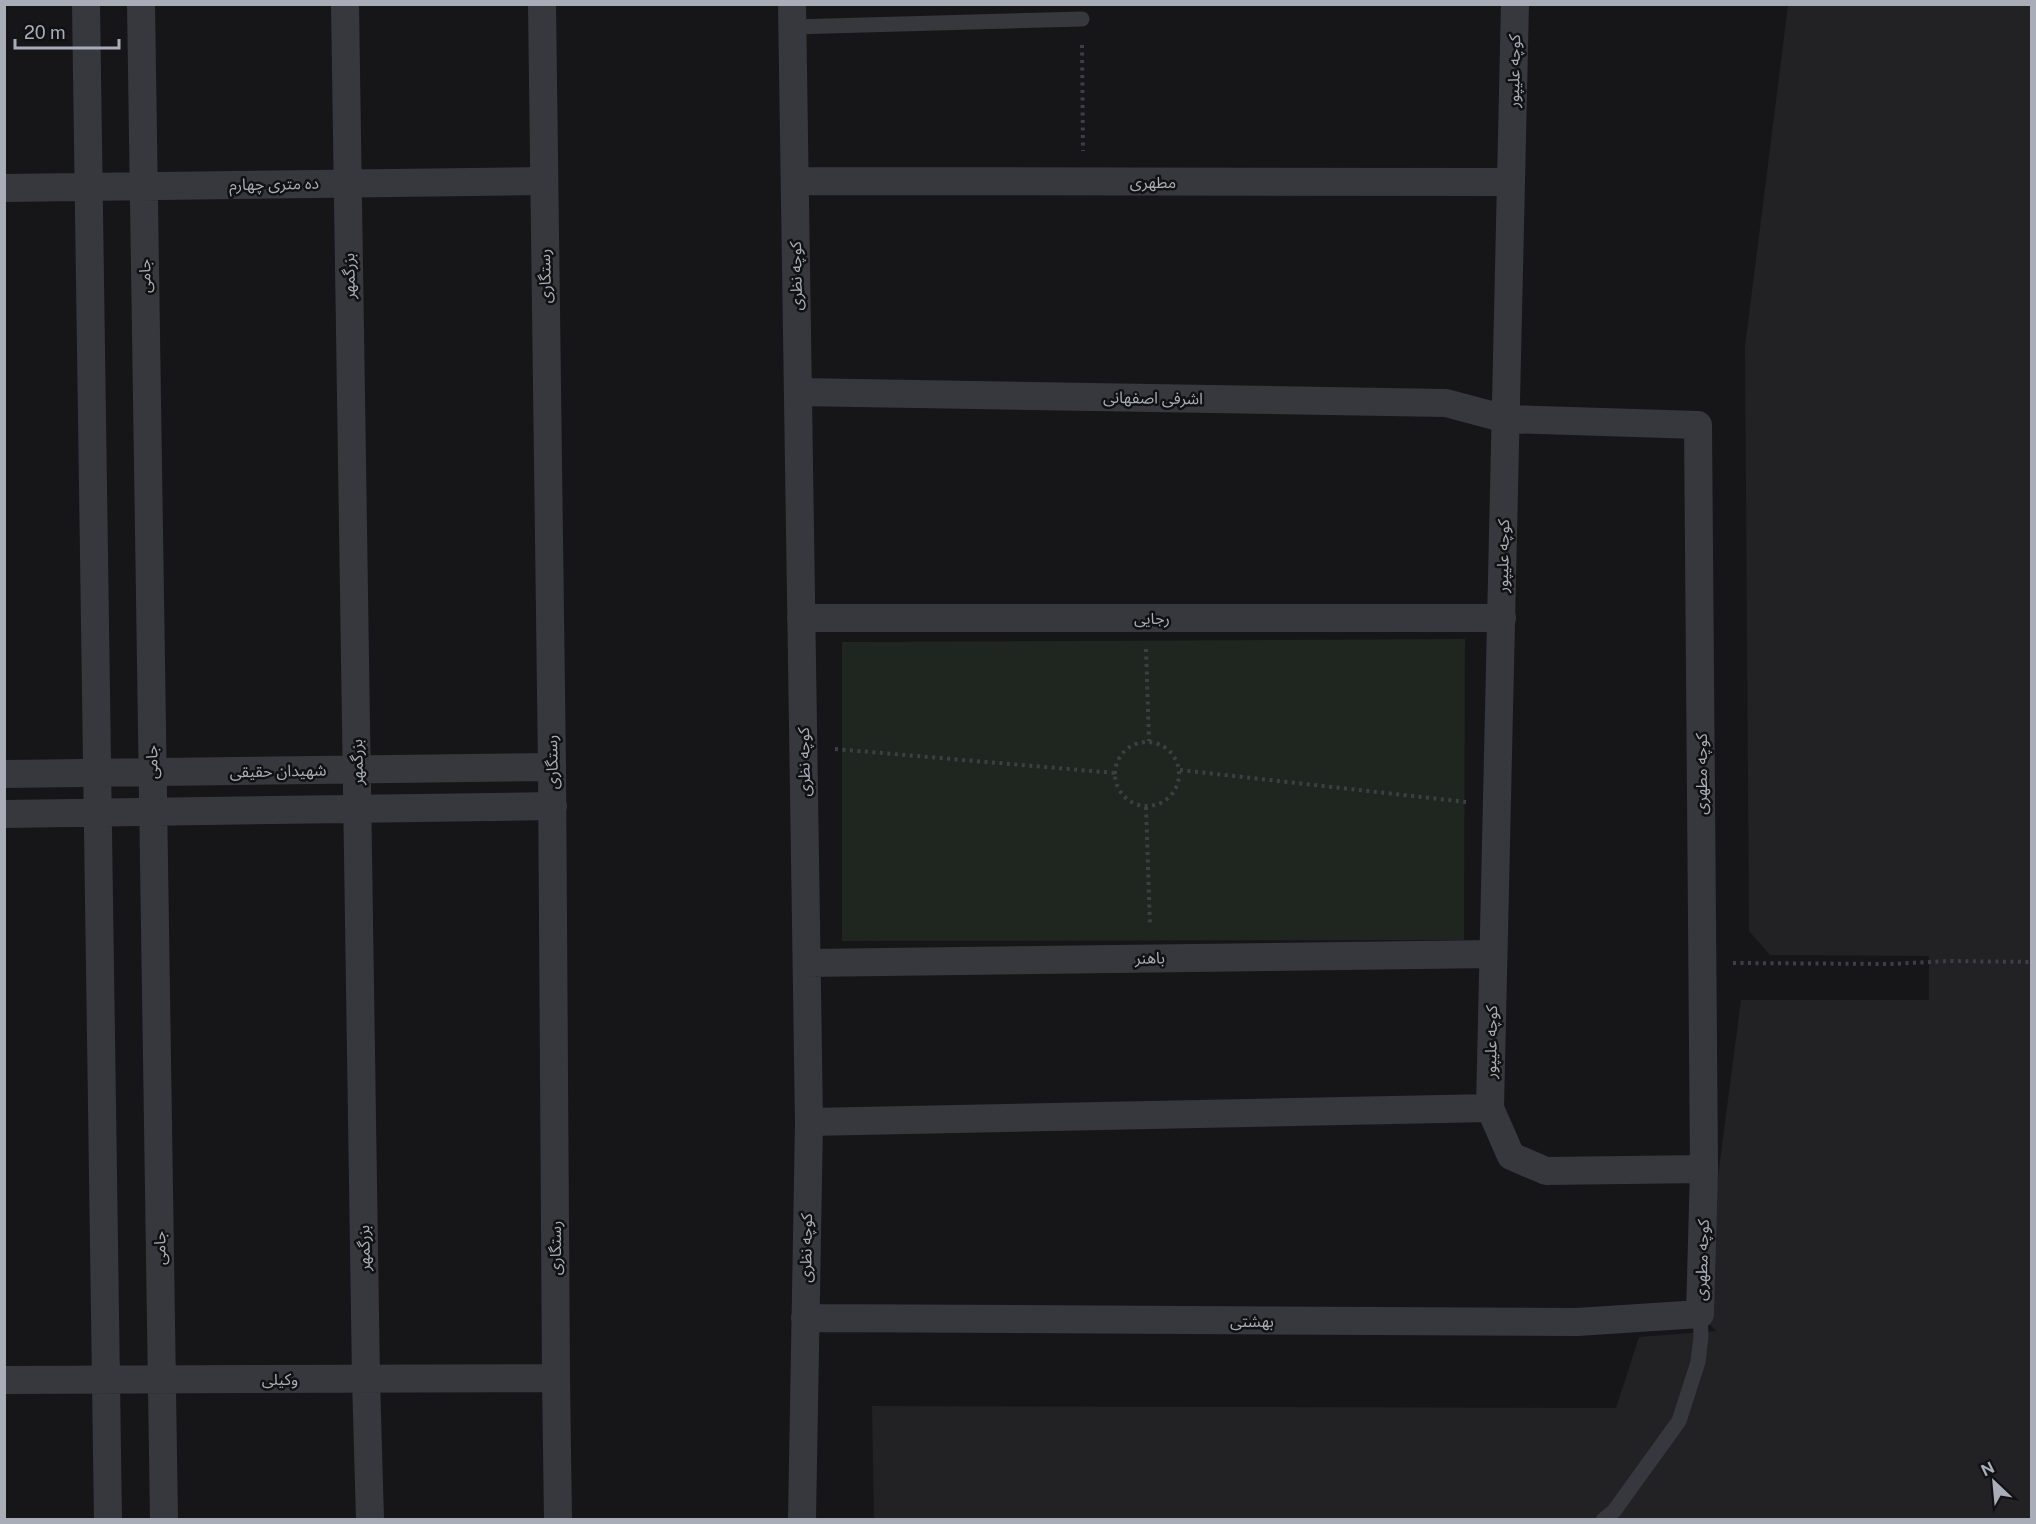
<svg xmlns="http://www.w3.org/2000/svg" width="2036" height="1524" font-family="'Public Sans','Noto Sans Arabic',sans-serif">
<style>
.built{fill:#222225}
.green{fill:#1e261f}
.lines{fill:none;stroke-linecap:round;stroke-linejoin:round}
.path{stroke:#3d3f44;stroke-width:4;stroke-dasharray:3 4.5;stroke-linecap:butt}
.service{stroke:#37383d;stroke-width:15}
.minor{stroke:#37383d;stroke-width:28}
.labels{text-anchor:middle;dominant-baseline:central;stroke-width:5;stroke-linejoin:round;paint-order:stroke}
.street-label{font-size:16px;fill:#a8adb8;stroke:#111113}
</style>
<rect width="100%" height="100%" fill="#161618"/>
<path class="built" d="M1788,5H2031V1519H874L872,1406L1616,1408L1639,1337L1716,1331L1700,1314L1741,1000H1929V956L1770,955L1749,931L1745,347Z"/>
<path class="green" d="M1465,639L1464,940L842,941V642Z"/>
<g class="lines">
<path class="path" d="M1082,45L1083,151
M1146,649L1149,741
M1115 774a32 32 0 1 1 64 0a32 32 0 1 1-64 0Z
M835,749L1115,773
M1180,770L1466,802
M1146,807L1150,926
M1733,963L1891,964L1949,961L2032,962"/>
<path class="service" d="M792,27L1082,19
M1603,1520L1614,1511L1679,1421L1698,1362L1701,1337L1700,1314"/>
<path class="minor" d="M86,4L108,1520
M141,4L164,1520
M345,4L366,1379L370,1520
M542,4L552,767L556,1378L558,1520
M792,4L809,1122L802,1520
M1515,4L1490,1108L1511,1156L1546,1171L1704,1169
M795,181L1511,182
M4,188L543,181
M798,392L1446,403L1506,419L1698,425L1704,1169L1700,1314L1577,1322L805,1318
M801,618H1502
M4,774L552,767
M4,814L553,806
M807,963L1493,954
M809,1122L1490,1108
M4,1380L556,1378"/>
</g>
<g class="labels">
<g class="street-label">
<text transform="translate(1514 71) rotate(-89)">کوچه علیپور</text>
<text x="1153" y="182">مطهری</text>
<text transform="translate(274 184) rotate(-1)">ده متری چهارم</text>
<text transform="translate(145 276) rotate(-91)">جامی</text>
<text transform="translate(349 276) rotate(-91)">بزرگمهر</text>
<text transform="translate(545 276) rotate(-91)">رستگاری</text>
<text transform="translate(796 276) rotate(-91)">کوچه نظری</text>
<text transform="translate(1153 398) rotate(1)">اشرفی اصفهانی</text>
<text transform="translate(1503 556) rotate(-89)">کوچه علیپور</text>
<text x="1152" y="618">رجایی</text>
<text transform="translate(152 762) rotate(-91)">جامی</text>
<text transform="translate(357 762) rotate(-91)">بزرگمهر</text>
<text transform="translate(552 762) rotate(-91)">رستگاری</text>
<text transform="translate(804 762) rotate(-91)">کوچه نظری</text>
<text transform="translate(278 771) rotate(-1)">شهیدان حقیقی</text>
<text transform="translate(1701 774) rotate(-90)">کوچه مطهری</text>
<text transform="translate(1150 958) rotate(-1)">باهنر</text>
<text transform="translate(1491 1042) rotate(-89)">کوچه علیپور</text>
<text transform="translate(160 1248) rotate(-91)">جامی</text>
<text transform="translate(364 1248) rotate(-91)">بزرگمهر</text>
<text transform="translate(555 1248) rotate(-90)">رستگاری</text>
<text transform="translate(806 1248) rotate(-89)">کوچه نظری</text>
<text transform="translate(1702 1260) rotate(-88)">کوچه مطهری</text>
<text x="1252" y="1321">بهشتی</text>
<text x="280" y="1379">وکیلی</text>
</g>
</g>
<rect width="2036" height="1524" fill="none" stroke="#a8adb8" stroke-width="12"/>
<g transform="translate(1994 1482) rotate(334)" stroke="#111113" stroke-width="4.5" paint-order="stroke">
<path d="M0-4.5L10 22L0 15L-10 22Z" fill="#a8adb8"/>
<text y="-9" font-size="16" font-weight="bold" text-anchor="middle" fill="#a8adb8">N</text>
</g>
<path d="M15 39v9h104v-9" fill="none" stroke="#a8adb8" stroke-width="3"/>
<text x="24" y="39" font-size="18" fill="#a8adb8" stroke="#111113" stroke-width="4.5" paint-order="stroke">20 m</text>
</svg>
